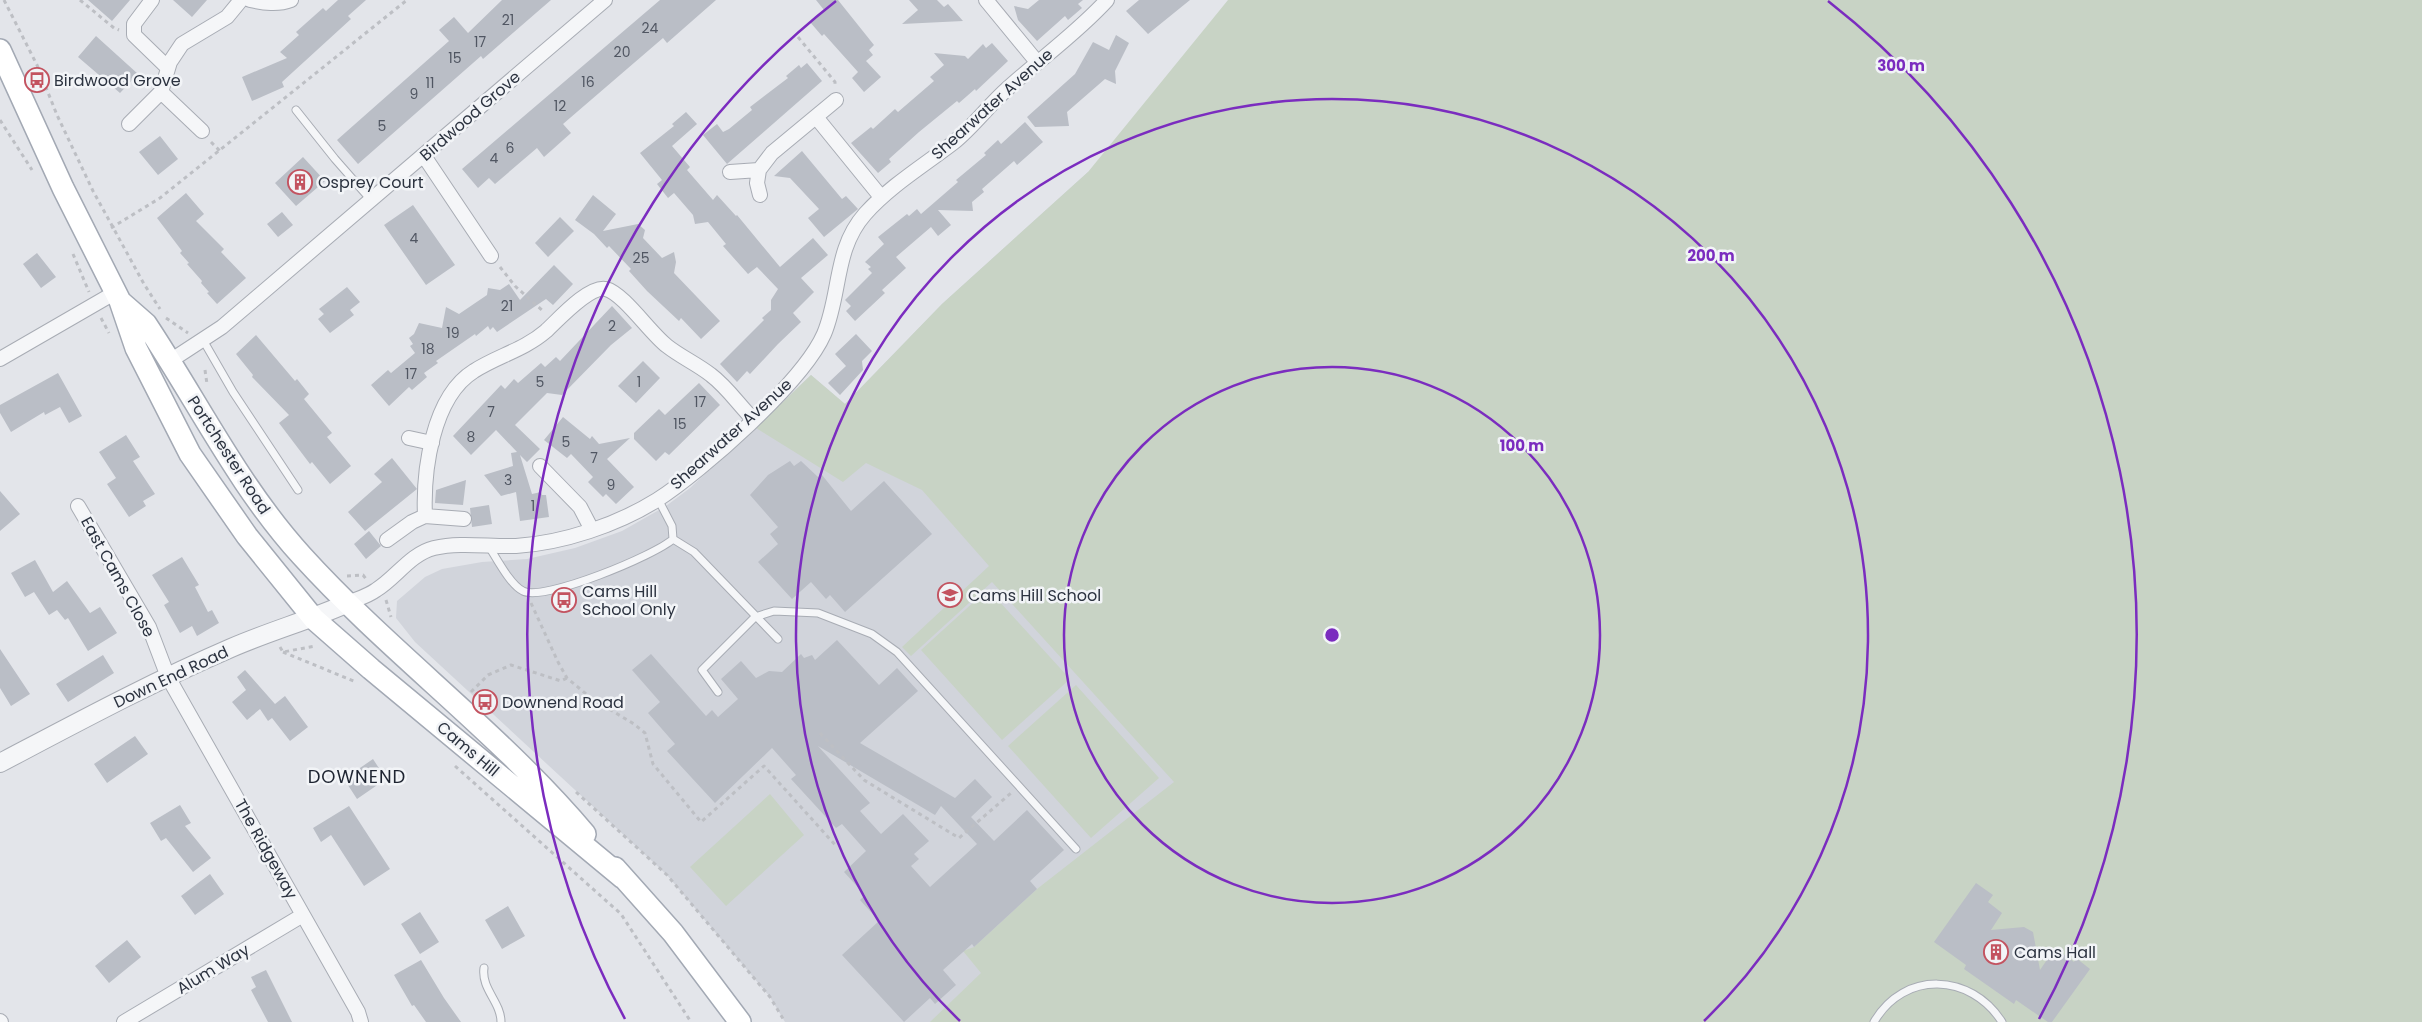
<svg xmlns="http://www.w3.org/2000/svg" width="2422" height="1022" font-family="Poppins,sans-serif">
<style>
.built{fill:#d1d4db}
.green{fill:#c8d3c5}
.building{fill:#babec6;fill-rule:evenodd}
.lines{fill:none;stroke-linecap:round;stroke-linejoin:round}
.service-casing{stroke:#a8acb4;stroke-width:9}
.minor-casing{stroke:#a8acb4;stroke-width:16}
.tertiary-casing{stroke:#a8acb4;stroke-width:20}
.primary-casing{stroke:#a3a9b4;stroke-width:24}
.path{stroke:#bdbfc4;stroke-width:3;stroke-dasharray:4 4;stroke-linecap:butt}
.service{stroke:#f5f6f8;stroke-width:7}
.minor{stroke:#f5f6f8;stroke-width:14}
.tertiary{stroke:#f5f6f8;stroke-width:18}
.primary{stroke:#fff;stroke-width:21}
.ring{fill:none;stroke:#7b2cbf;stroke-width:2.5}
.labels{text-anchor:middle;dominant-baseline:central;stroke-width:5;stroke-linejoin:round;paint-order:stroke}
.number-label{font-size:14px;fill:#505662}
.poi-label{font-size:16px;fill:#2c3340;stroke:#f2f4f7;text-anchor:start}
.street-label{font-size:16px;fill:#2c3340;stroke:#f2f4f7}
.neighbourhood-label{font-size:18px;letter-spacing:1px;fill:#1e2431;stroke:#f2f4f7}
.centre{fill:#7b2cbf;stroke:#f2f4f7;stroke-width:2.5}
.ring-label{font-size:15px;text-anchor:middle;font-weight:bold;fill:#7b2cbf;stroke:#f2f4f7;stroke-width:5;stroke-linejoin:round;paint-order:stroke}
</style>
<rect width="100%" height="100%" fill="#e3e5ea"/>
<path class="built" d="M1088,172L1513,611L1193,1022H785L770,997L667,875L415,642L396,618L397,601L425,577L442,569L482,562L527,559L575,548L622,531L666,506L690,488L811,375L845,404L942,304Z"/>
<path class="green" d="M1228,0H2422V1022H930L981,973L963,951L974,947L1037,889L1174,782L992,582L911,656L902,647L989,566L922,490L866,463L843,482L756,428L811,375L845,404L942,304L1088,172Z
M988,589L1070,679L1002,740L921,650Z
M1076,685L1159,778L1091,838L1008,746Z
M770,794L804,835L726,906L690,867Z"/>
<path class="building" d="M88,0H130L112,21Z
M173,0H207L192,17Z
M338,0H366L348,16L351,19L282,82L284,87L252,101L242,77L287,58L280,52L299,35L296,32L323,8L326,11Z
M502,0H551L483,59L481,56L358,164L337,140L449,41L439,30L454,17L468,33Z
M660,0H716L667,43L663,38L563,124L571,133L544,157L537,148L495,184L489,178L478,188L462,169Z
M816,0H838L874,45L869,50L873,55L866,61L881,77L864,92L852,78L858,72L824,34L822,36L810,22L824,10Z
M909,0H937L944,7L948,4L963,21L902,24L918,10Z
M1039,0H1083L1078,4L1082,8L1068,20L1065,16L1037,41L1018,20L1014,6L1028,9Z
M1139,0H1190L1148,34L1126,11Z
M1116,35L1129,43L1115,71L1116,84L1105,79L1067,112L1069,126L1035,127L1027,117L1075,74L1093,42L1109,50Z
M96,36L138,74L120,93L78,57Z
M992,43L1008,61L976,91L975,89L959,103L957,101L919,132L889,159L891,162L878,173L851,143L871,127L873,129L895,109L898,112L934,81L930,77L944,65L934,53L965,56L968,59L983,44L986,48Z
M807,63L822,81L727,164L703,135L717,124L723,132L729,129L752,110L750,107L788,78L786,76L799,65L801,68Z
M686,112L697,124L672,146L690,167L687,170L713,200L717,195L736,216L737,215L780,267L813,238L828,255L801,278L814,292L793,313L801,322L778,344L750,374L747,371L737,382L720,364L764,320L762,318L771,310V300L778,289L757,267L748,274L723,246L726,244L708,222L695,224L693,215L674,193L668,198L657,184L662,180L640,153L674,126L672,124Z
M1025,122L1043,142L1017,165L1014,161L982,189L984,192L972,202L973,211L938,210L951,225L938,236L931,227L896,257L906,268L882,290L885,293L855,321L846,311L851,306L845,300L872,273L868,269L871,267L865,262L884,244L878,237L907,214L909,216L917,209L921,214L958,182L956,180L986,155L984,153L998,140L1001,144Z
M160,136L178,159L158,175L139,152Z
M802,151L842,199L846,196L858,209L824,237L808,218L819,209L790,178L774,176Z
M303,157L325,181L296,206L275,183Z
M186,193L204,214L196,221L224,249L221,252L246,278L217,304L207,293L209,292L201,283L202,281L187,264L189,263L180,253L182,251L157,218Z
M593,195L616,214L603,231L638,224L645,230L643,238L662,258L674,252L676,262L674,273L720,321L701,339L681,318L679,321L647,291L629,271L631,269L609,246L607,248L594,234L575,220Z
M413,205L455,265L426,285L384,225Z
M282,212L293,225L278,237L267,224Z
M560,217L574,231L548,257L535,243Z
M37,253L56,277L41,288L23,264Z
M554,265L573,284L553,305L546,299L497,332L493,327L490,330L488,326L476,336L475,334L436,361L438,363L424,373L427,377L412,390L409,387L389,406L371,385L388,370L391,373L415,353L410,346L413,344L409,338L414,334L419,323L442,328L446,307L459,314L487,295L488,288L500,290L509,284L520,300Z
M347,287L360,302L350,310L354,315L330,333L318,319L324,314L319,309Z
M612,306L632,328L611,345L562,395L547,393L515,425L540,449L527,462L520,455L532,494L541,492L542,495H546L549,517L520,521L516,492L501,496L484,475L513,466L511,453L517,452L496,430L471,455L453,436L501,385L505,389L514,379L518,383L541,363L545,367L556,357L560,361Z
M856,334L872,351L862,361L863,370L840,395L828,383L846,366L835,354Z
M256,335L295,381L297,379L309,394L304,399L332,433L327,437L351,466L330,484L312,462L310,464L279,423L289,415L252,377L253,375L236,354Z
M643,361L660,378L636,403L618,386Z
M58,373L82,416L69,423L60,407L45,415L44,412L11,432L0,413V405Z
M699,383L720,405L669,455L665,452L656,461L634,439V433L659,409L665,415Z
M563,417L590,439L592,436L599,444L630,438L607,459L634,487L616,504L606,494L603,497L588,482L593,477L571,454L567,458L544,440Z
M126,435L140,457L133,461L155,494L143,501L146,506L129,517L107,484L116,478L99,452Z
M392,458L417,489L365,531L348,512L382,482L374,474Z
M790,461L794,466L801,461L818,477L822,475L851,511L884,481L932,534L845,612L830,595L826,599L811,582L792,599L758,562L778,544L770,534L778,527L750,495L768,475Z
M466,480L463,505L435,503L436,490Z
M0,491L20,514L0,531Z
M489,505L492,524L472,527L470,508Z
M369,531L381,546L366,559L354,544Z
M182,557L199,585L195,587L208,612L212,610L219,623L197,636L192,626L180,633L164,605L169,602L152,575Z
M35,560L53,592L67,581L90,613L100,607L117,633L88,651L68,618L65,620L57,610L49,615L34,592L25,597L11,573Z
M837,640L879,685L897,668L918,691L860,743L955,798L975,779L992,797L971,817L994,841L1027,810L1064,850L1030,881L1037,889L974,947L972,944L943,970L956,985L935,1004L930,998L904,1022L842,955L879,921L860,900L865,895L844,872L866,851L842,824L836,828L791,779L796,775L772,748L715,803L667,751L675,744L648,713L660,702L632,670L651,654L706,716L712,710L718,717L738,699L721,679L741,661L756,678L769,671L782,672L801,654L804,658L812,655L815,660ZM818,746L935,815L941,806L977,844L930,887L911,866L919,859L914,854L929,841L903,814L881,834L860,811L870,803Z
M0,649L30,694L11,706L0,688Z
M103,655L114,673L68,702L56,684Z
M245,670L275,704L285,696L308,727L290,741L272,718L268,721L260,709L247,720L232,702L246,690L237,677Z
M135,736L148,754L107,783L94,764Z
M373,759L386,779L357,799L344,779Z
M180,805L191,823L185,826L211,858L193,872L166,838L161,841L150,823Z
M349,806L390,869L364,886L331,835L321,842L313,828Z
M210,874L224,894L195,915L181,896Z
M1976,883L1993,895L1988,902L2002,913L1991,930L2024,927L2033,932L2040,970L2055,948L2074,962L2076,958L2090,969L2052,1022H2048L2016,1000L2014,1004L1964,969L1966,965L1934,942Z
M508,906L525,936L502,949L485,920Z
M420,912L439,942L420,954L401,924Z
M127,940L141,957L109,983L95,966Z
M421,960L444,998L461,1022H426L414,1005L412,1006L394,975Z
M266,970L292,1022H268L251,990L256,987L251,977Z"/>
<g class="lines">
<defs>
<path id="service" d="M296,110L335,159L371,200
M203,340L233,392L298,490
M673,539L694,552L778,639
M488,545C496,557 510,585 523,591C543,602 656,555 673,539L672,526L658,499
M718,692L702,670L755,617L774,611L818,613L872,634L897,652L1076,849
M484,968C481,989 501,1002 501,1022
M1874,1022C1904,970 1971,973 2002,1022"/>
<path id="minor" d="M152,0L134,24V35L168,68
M250,0C264,3 278,5 291,0
M986,0L1037,62
M161,92L202,131
M816,117L881,197
M129,124L161,92L170,62L182,44L227,17L241,0
M424,156L491,256
M759,170L772,153L836,100
M730,172L759,170L757,183L760,195
M0,359L116,292
M170,361L222,327L605,0
M409,438L432,443
M540,466L580,507L592,530
M78,506L149,627L168,677L358,1012L361,1022
M425,516C423,472 432,397 474,371C497,356 524,350 546,331C558,320 589,285 606,289C624,294 650,333 667,346C681,357 697,364 711,375C727,387 739,405 753,419
M387,540L412,522L425,516L464,519
M348,603C357,599 368,596 376,590C396,578 410,554 434,548C461,542 489,547 516,546C563,543 617,525 657,500C702,471 803,382 824,334C841,294 834,249 865,214C890,186 923,166 953,143C973,127 988,106 1007,89C1040,59 1077,33 1107,0
M0,1021L1,1022
M124,1022L303,915"/>
<path id="tertiary" d="M0,763C76,723 152,682 231,648C270,631 310,620 348,603"/>
<path id="primary" d="M0,50L63,188L120,301L136,348L190,454L247,536L314,619L371,669L623,878
M122,303L146,324C198,402 239,487 302,556C391,654 500,733 585,834
M615,868L673,933L740,1022"/>
</defs>
<use href="#service" class="service-casing"/>
<use href="#minor" class="minor-casing"/>
<use href="#tertiary" class="tertiary-casing"/>
<use href="#primary" class="primary-casing"/>
<path class="path" d="M4,0L37,65L57,115L93,191L144,284L160,309
M80,0L114,28L119,30
M798,37L835,82V87
M0,120L32,170
M211,142L220,151
M111,228L160,198L407,0
M73,254L89,292
M500,267L515,286L544,312
M101,318L109,333
M166,318L188,333
M205,370L207,384
M347,576L363,575L366,579
M386,600L391,617
M531,603L558,662L567,678L591,698L634,724L645,733L653,764L701,822L764,766L837,847
M280,647L283,652L315,646
M283,652L356,682
M471,692L488,675L511,665L561,681L567,678
M820,733L864,780L959,838L1011,793
M455,766L621,914L691,1022
M576,792L667,875L770,997L785,1022"/>
<use href="#service" class="service"/>
<use href="#minor" class="minor"/>
<use href="#tertiary" class="tertiary"/>
<use href="#primary" class="primary"/>
</g>
<g class="ring">
<circle cx="1332" cy="635" r="268"/>
<path d="M960 1021A536 536 0 1 1 1704 1021"/>
<path d="M625 1019A805 805 0 0 1 836 1M1828 1A805 805 0 0 1 2039 1019"/>
</g>
<defs>
<symbol id="bus-ring" viewBox="-11 -11 22 22"><circle r="9.5" fill="#f2f4f7" stroke="#c35360" stroke-width="1.5"/><path d="M-5-6H5V4H4V6H2V4H-2V6H-4V4H-5ZM-3.5-4V0h7V-4ZM-3.5 1.2v1.5H-2V1.2ZM2 1.2v1.5H3.5V1.2Z" fill="#c35360"/></symbol>
<symbol id="building-ring" viewBox="-11 -11 22 22"><circle r="9.5" fill="#f2f4f7" stroke="#c35360" stroke-width="1.5"/><path d="M-4-6H4V6H1V3H-1V6H-4ZM-2.5-4.3h1.7v1.8h-1.7ZM.8-4.3h1.7v1.8H.8ZM-2.5-1h1.7V.8h-1.7ZM.8-1h1.7V.8H.8Z" fill="#c35360"/></symbol>
<symbol id="school-ring" viewBox="-11 -11 22 22"><circle r="9.5" fill="#f2f4f7" stroke="#c35360" stroke-width="1.5"/><path d="M0-5L7-2L0 1L-7-2ZM-4 1L0 2.5L4 1V4Q0 6-4 4Z" fill="#c35360"/></symbol>
</defs>
<g fill-rule="evenodd">
<use href="#bus-ring" x="23" y="66" width="28" height="28"/>
<use href="#building-ring" x="286" y="168" width="28" height="28"/>
<use href="#school-ring" x="936" y="581" width="28" height="28"/>
<use href="#bus-ring" x="550" y="586" width="28" height="28"/>
<use href="#bus-ring" x="471" y="688" width="28" height="28"/>
<use href="#building-ring" x="1982" y="938" width="28" height="28"/>
</g>
<g class="labels">
<g class="number-label">
<text x="508" y="20">21</text>
<text x="650" y="28">24</text>
<text x="480" y="42">17</text>
<text x="622" y="52">20</text>
<text x="455" y="58">15</text>
<text x="588" y="82">16</text>
<text x="430" y="83">11</text>
<text x="414" y="94">9</text>
<text x="560" y="106">12</text>
<text x="382" y="126">5</text>
<text x="510" y="148">6</text>
<text x="494" y="158">4</text>
<text x="414" y="238">4</text>
<text x="641" y="258">25</text>
<text x="507" y="306">21</text>
<text x="612" y="326">2</text>
<text x="453" y="333">19</text>
<text x="428" y="349">18</text>
<text x="411" y="374">17</text>
<text x="540" y="382">5</text>
<text x="639" y="382">1</text>
<text x="700" y="402">17</text>
<text x="491" y="412">7</text>
<text x="680" y="424">15</text>
<text x="471" y="437">8</text>
<text x="566" y="442">5</text>
<text x="594" y="458">7</text>
<text x="508" y="480">3</text>
<text x="611" y="485">9</text>
<text x="533" y="506">1</text>
</g>
<g class="poi-label">
<text x="54" y="80">Birdwood Grove</text>
<text x="318" y="182">Osprey Court</text>
<text x="582" y="591">Cams Hill<tspan x="582" dy="18">School Only</tspan></text>
<text x="968" y="595">Cams Hill School</text>
<text x="502" y="702">Downend Road</text>
<text x="2014" y="952">Cams Hall</text>
</g>
<g class="street-label">
<text transform="translate(992 104) rotate(-42)">Shearwater Avenue</text>
<text transform="translate(470 116) rotate(-41)">Birdwood Grove</text>
<text transform="translate(731 434) rotate(-42)">Shearwater Avenue</text>
<text transform="translate(229 455) rotate(57)">Portchester Road</text>
<text transform="translate(118 577) rotate(61)">East Cams Close</text>
<text transform="translate(171 677) rotate(-25)">Down End Road</text>
<text transform="translate(468 749) rotate(40)">Cams Hill</text>
<text transform="translate(266 849) rotate(61)">The Ridgeway</text>
<text transform="translate(213 969) rotate(-31)">Alum Way</text>
</g>
<g class="neighbourhood-label">
<text x="357" y="776">DOWNEND</text>
</g>
</g>
<circle cx="1332" cy="635" r="8" class="centre"/>
<g class="ring-label">
<text x="1901" y="71">300 m</text>
<text x="1711" y="261">200 m</text>
<text x="1522" y="451">100 m</text>
</g>
</svg>
